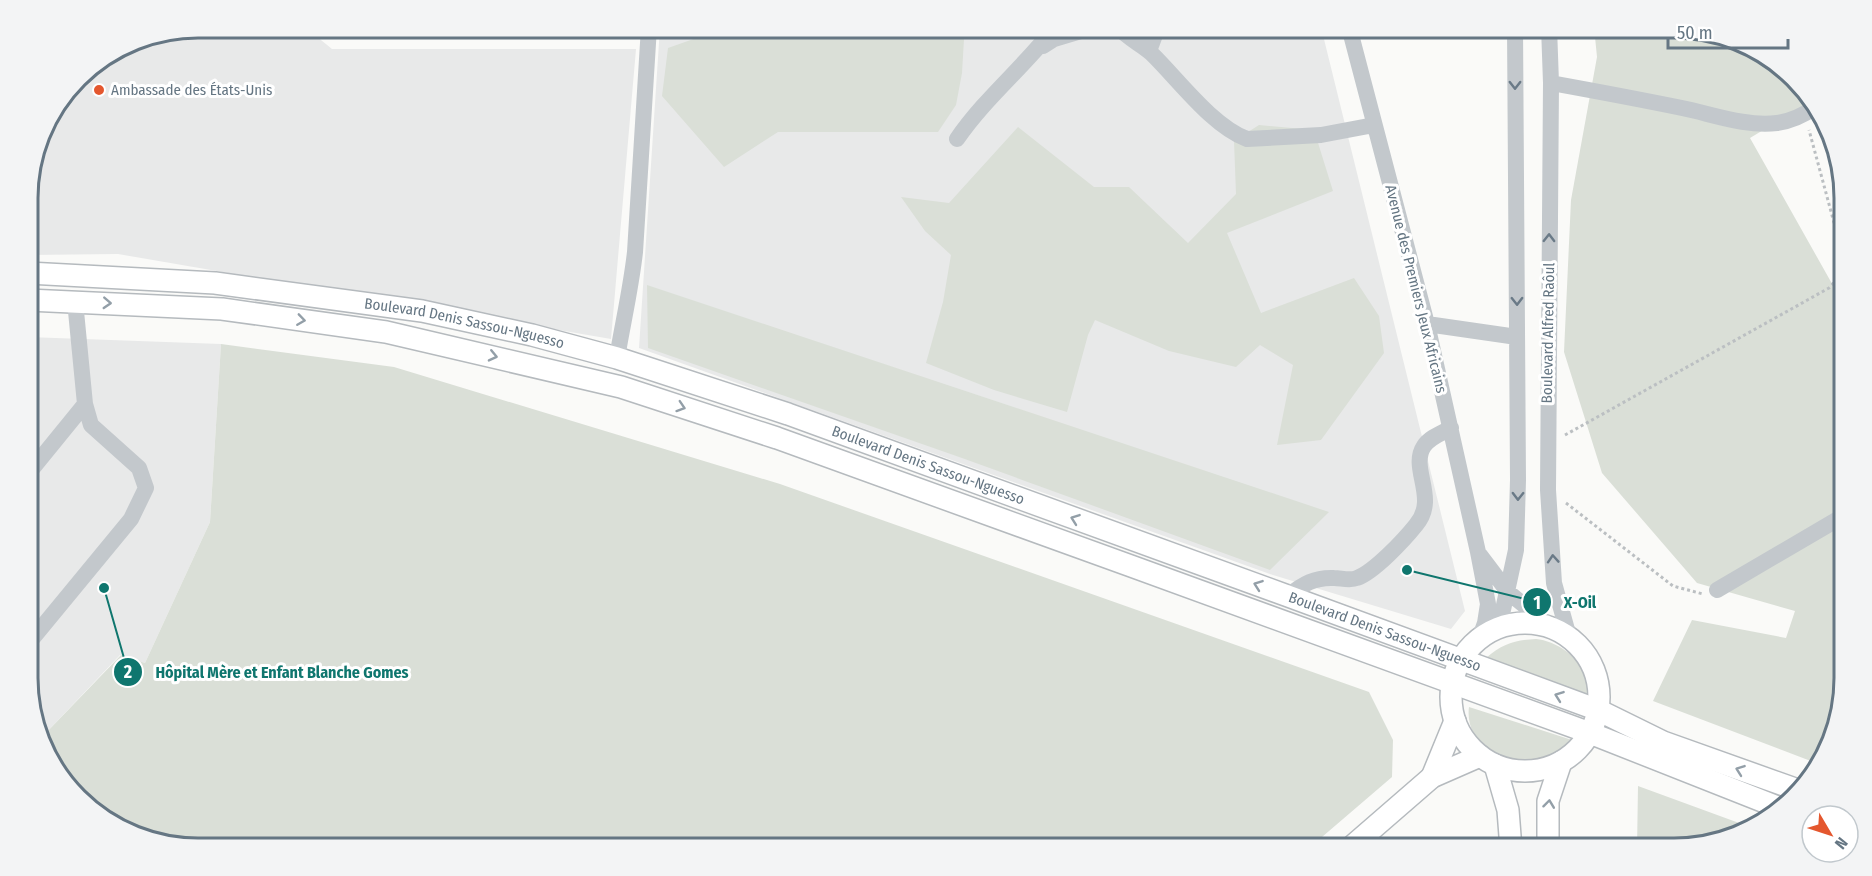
<svg xmlns="http://www.w3.org/2000/svg" width="1872" height="876" font-family="'Fira Sans Condensed',sans-serif">
<style>
.built{fill:#e8e9e9}
.green{fill:#dadfd7}
.lines{fill:none;stroke-linecap:round;stroke-linejoin:round}
.major-casing{stroke:#b5babe;stroke-width:24}
.path{stroke:#bbbfc2;stroke-width:3;stroke-dasharray:3 3;stroke-linecap:butt}
.minor{stroke:#c3c8cc;stroke-width:16}
.major{stroke:#fff;stroke-width:21}
.oneway{stroke:#6a7a87}
.oneway2{stroke:#939fa8}
.poi-dot{fill:#e4572e;stroke:#fff;stroke-width:2}
.labels{text-anchor:middle;dominant-baseline:central;stroke-width:6;stroke-linejoin:round;paint-order:stroke}
.poi-label{font-size:15px;fill:#657683;stroke:#fff;text-anchor:start}
.street-label{font-size:15px;fill:#657683;stroke:#fff}
.rim{fill:none;stroke:#657683;stroke-width:3}
.leader{fill:none;stroke:#0f766e;stroke-width:2}
.callout-dot{fill:#0f766e;stroke:#fff;stroke-width:2}
.mark-label{font-size:18px;text-anchor:middle;font-weight:bold;fill:#fff}
.callout-label{font-size:16px;text-anchor:middle;font-weight:bold;fill:#0f766e;stroke:#fff;stroke-width:6;stroke-linejoin:round;paint-order:stroke}
</style>
<rect width="100%" height="100%" fill="#fafaf8"/>
<path class="built" d="M198,27H305L332,49H636L611,339L118,254L28,255L27,186L45,122L85,70L133,40Z
M660,27H1321L1465,611L1451,629L1273,575L639,348Z
M28,337L221,344L210,522L145,663L120,655L43,736L29,701Z"/>
<path class="green" d="M844,27H973L964,39L962,73L956,105L938,132H778L724,167L662,96L668,48L719,30L842,39Z
M1594,27H1674L1740,40L1810,94L1813,100L1750,138L1844,305L1845,679L1832,744L1816,763L1653,701L1692,620L1786,638L1795,611L1697,583L1602,473L1564,352L1571,200L1597,57Z
M1259,125L1314,130L1333,191L1227,233L1261,313L1354,278L1379,316L1384,353L1321,440L1277,445L1293,365L1260,345L1236,367L1169,351L1095,320L1088,335L1067,412L994,390L926,363L943,302L951,255L925,231L901,197L949,203L1018,127L1094,187H1129L1188,243L1236,194L1234,141Z
M647,285L1329,512L1270,570L962,458L648,348Z
M221,344L394,367L780,484L1369,692L1393,740L1392,777L1308,849H198L132,836L62,782L43,736L121,655L145,663L210,522Z
M1536,639C1556,641 1578,656 1586,675C1588,681 1588,688 1589,695L1486,658C1502,644 1515,640 1536,639Z
M1469,707L1572,740C1545,782 1462,759 1469,707Z
M1638,786L1750,827L1685,849H1637Z"/>
<g class="lines">
<defs>
<g id="major">
<path id="s1" d="M28,273L215,283L422,311L532,335L617,358L788,414L1288,596L1598,710L1663,742L1795,789"/>
<path d="M28,300L222,309L386,332L621,387L777,438L1131,566L1590,733L1780,808"/>
<circle cx="1525" cy="697" r="74"/>
<path d="M1495,765L1508,810L1511,849"/>
<path d="M1432,777L1455,721"/>
<path d="M1349,849L1432,777L1480,756"/>
<path d="M1548,849V801L1561,762"/>
</g>
</defs>
<use href="#major" class="major-casing"/>
<path class="path" d="M1565,435L1829,288C1839,278 1842,270 1843,256L1809,130
M1566,503L1673,586L1703,594"/>
<path class="minor" d="M1118,27C1127,38 1141,44 1151,53C1178,79 1212,126 1247,139L1321,135L1374,125
M1349,27L1427,324L1478,552L1488,604L1485,623L1479,640
M1549,27L1551,83L1548,490L1554,583L1569,637
M1043,46L1054,39L1094,27
M1149,51L1158,27
M1551,83C1595,91 1638,99 1682,108C1712,114 1746,127 1777,123C1791,121 1804,115 1815,107
M957,139C985,98 1024,67 1055,27
M1427,324L1517,337
M617,358C623,322 631,288 635,252L649,27
M28,474L85,404
M1480,555L1508,592L1552,628
M1717,590L1845,515
M1288,596C1303,584 1315,577 1334,578C1341,578 1350,581 1357,578C1374,572 1404,540 1416,525C1439,498 1409,468 1424,446C1430,437 1442,433 1451,428
M1499,628L1516,550L1518,480L1515,27
M28,644L131,519L146,488L139,468L91,425L85,404L75,301"/>
<use href="#major" class="major"/>
</g>
<defs><path id="oneway-chevron" d="M-2-3.5L2.5 0L-2 3.5" fill="none" stroke-width="1.6" stroke-linecap="round" stroke-linejoin="round" transform="scale(1.5)"/></defs>
<g class="oneway">
<use href="#oneway-chevron" transform="translate(1515 85) rotate(90)"/>
<use href="#oneway-chevron" transform="translate(1549 238) rotate(-89)"/>
<use href="#oneway-chevron" transform="translate(1517 301) rotate(89)"/>
<use href="#oneway-chevron" transform="translate(1518 496) rotate(91)"/>
<use href="#oneway-chevron" transform="translate(1553 559) rotate(-94)"/>
</g>
<g class="oneway2">
<use href="#oneway-chevron" transform="translate(107 303) rotate(3)"/>
<use href="#oneway-chevron" transform="translate(301 320) rotate(8)"/>
<use href="#oneway-chevron" transform="translate(493 356) rotate(13)"/>
<use href="#oneway-chevron" transform="translate(681 407) rotate(18)"/>
<use href="#oneway-chevron" transform="translate(1075 519) rotate(-160)"/>
<use href="#oneway-chevron" transform="translate(1258 585) rotate(-160)"/>
<use href="#oneway-chevron" transform="translate(1559 696) rotate(-160)"/>
<use href="#oneway-chevron" transform="translate(1740 770) rotate(-160)"/>
<use href="#oneway-chevron" transform="translate(1549 804) rotate(-83)"/>
</g>
<circle class="poi-dot" cx="99" cy="90" r="6"/>
<g class="labels">
<g class="poi-label">
<text x="111" y="90">Ambassade des États-Unis</text>
</g>
<g class="street-label">
<text transform="translate(1416 289) rotate(76)">Avenue des Premiers Jeux Africains</text>
<text stroke="none"><textPath href="#s1" startOffset="440">Boulevard Denis Sassou-Nguesso</textPath></text>
<text transform="translate(1548 333) rotate(-89)">Boulevard Alfred Raôul</text>
<text stroke="none"><textPath href="#s1" startOffset="926">Boulevard Denis Sassou-Nguesso</textPath></text>
<text stroke="none"><textPath href="#s1" startOffset="1412">Boulevard Denis Sassou-Nguesso</textPath></text>
</g>
</g>
<path d="M0 0H1872V876H0ZM198 38H1674A160 160 0 0 1 1834 198V678A160 160 0 0 1 1674 838H198A160 160 0 0 1 38 678V198A160 160 0 0 1 198 38Z" fill="#f3f4f5" fill-rule="evenodd"/>
<path class="rim" d="M198 38H1674A160 160 0 0 1 1834 198V678A160 160 0 0 1 1674 838H198A160 160 0 0 1 38 678V198A160 160 0 0 1 198 38Z"/>
<path class="leader" d="M1407 570L1537 602M104 588L128 672"/>
<g class="callout-dot">
<circle cx="1407" cy="570" r="6"/>
<circle cx="104" cy="588" r="6"/>
<circle cx="1537" cy="602" r="15"/>
<circle cx="128" cy="672" r="15"/>
</g>
<g class="mark-label">
<text x="1537" y="609">1</text>
<text x="128" y="678">2</text>
</g>
<g class="callout-label">
<text x="1580" y="608">X-Oil</text>
<text x="282" y="678">Hôpital Mère et Enfant Blanche Gomes</text>
</g>
<g transform="translate(1830 834) rotate(129)"><circle r="28" fill="#ffffff" stroke="#c1c8cd" stroke-width="1.5"/>
<path d="M0-4.5L10 22L0 15L-10 22Z" fill="#e4572e"/>
<text y="-9" font-size="16" font-weight="bold" text-anchor="middle" fill="#657683">N</text>
</g>
<path d="M1668 39v9h120v-9" fill="none" stroke="#657683" stroke-width="3"/>
<text x="1677" y="39" font-size="18" fill="#657683" stroke="#ffffff" stroke-width="4.5" paint-order="stroke">50 m</text>
</svg>
